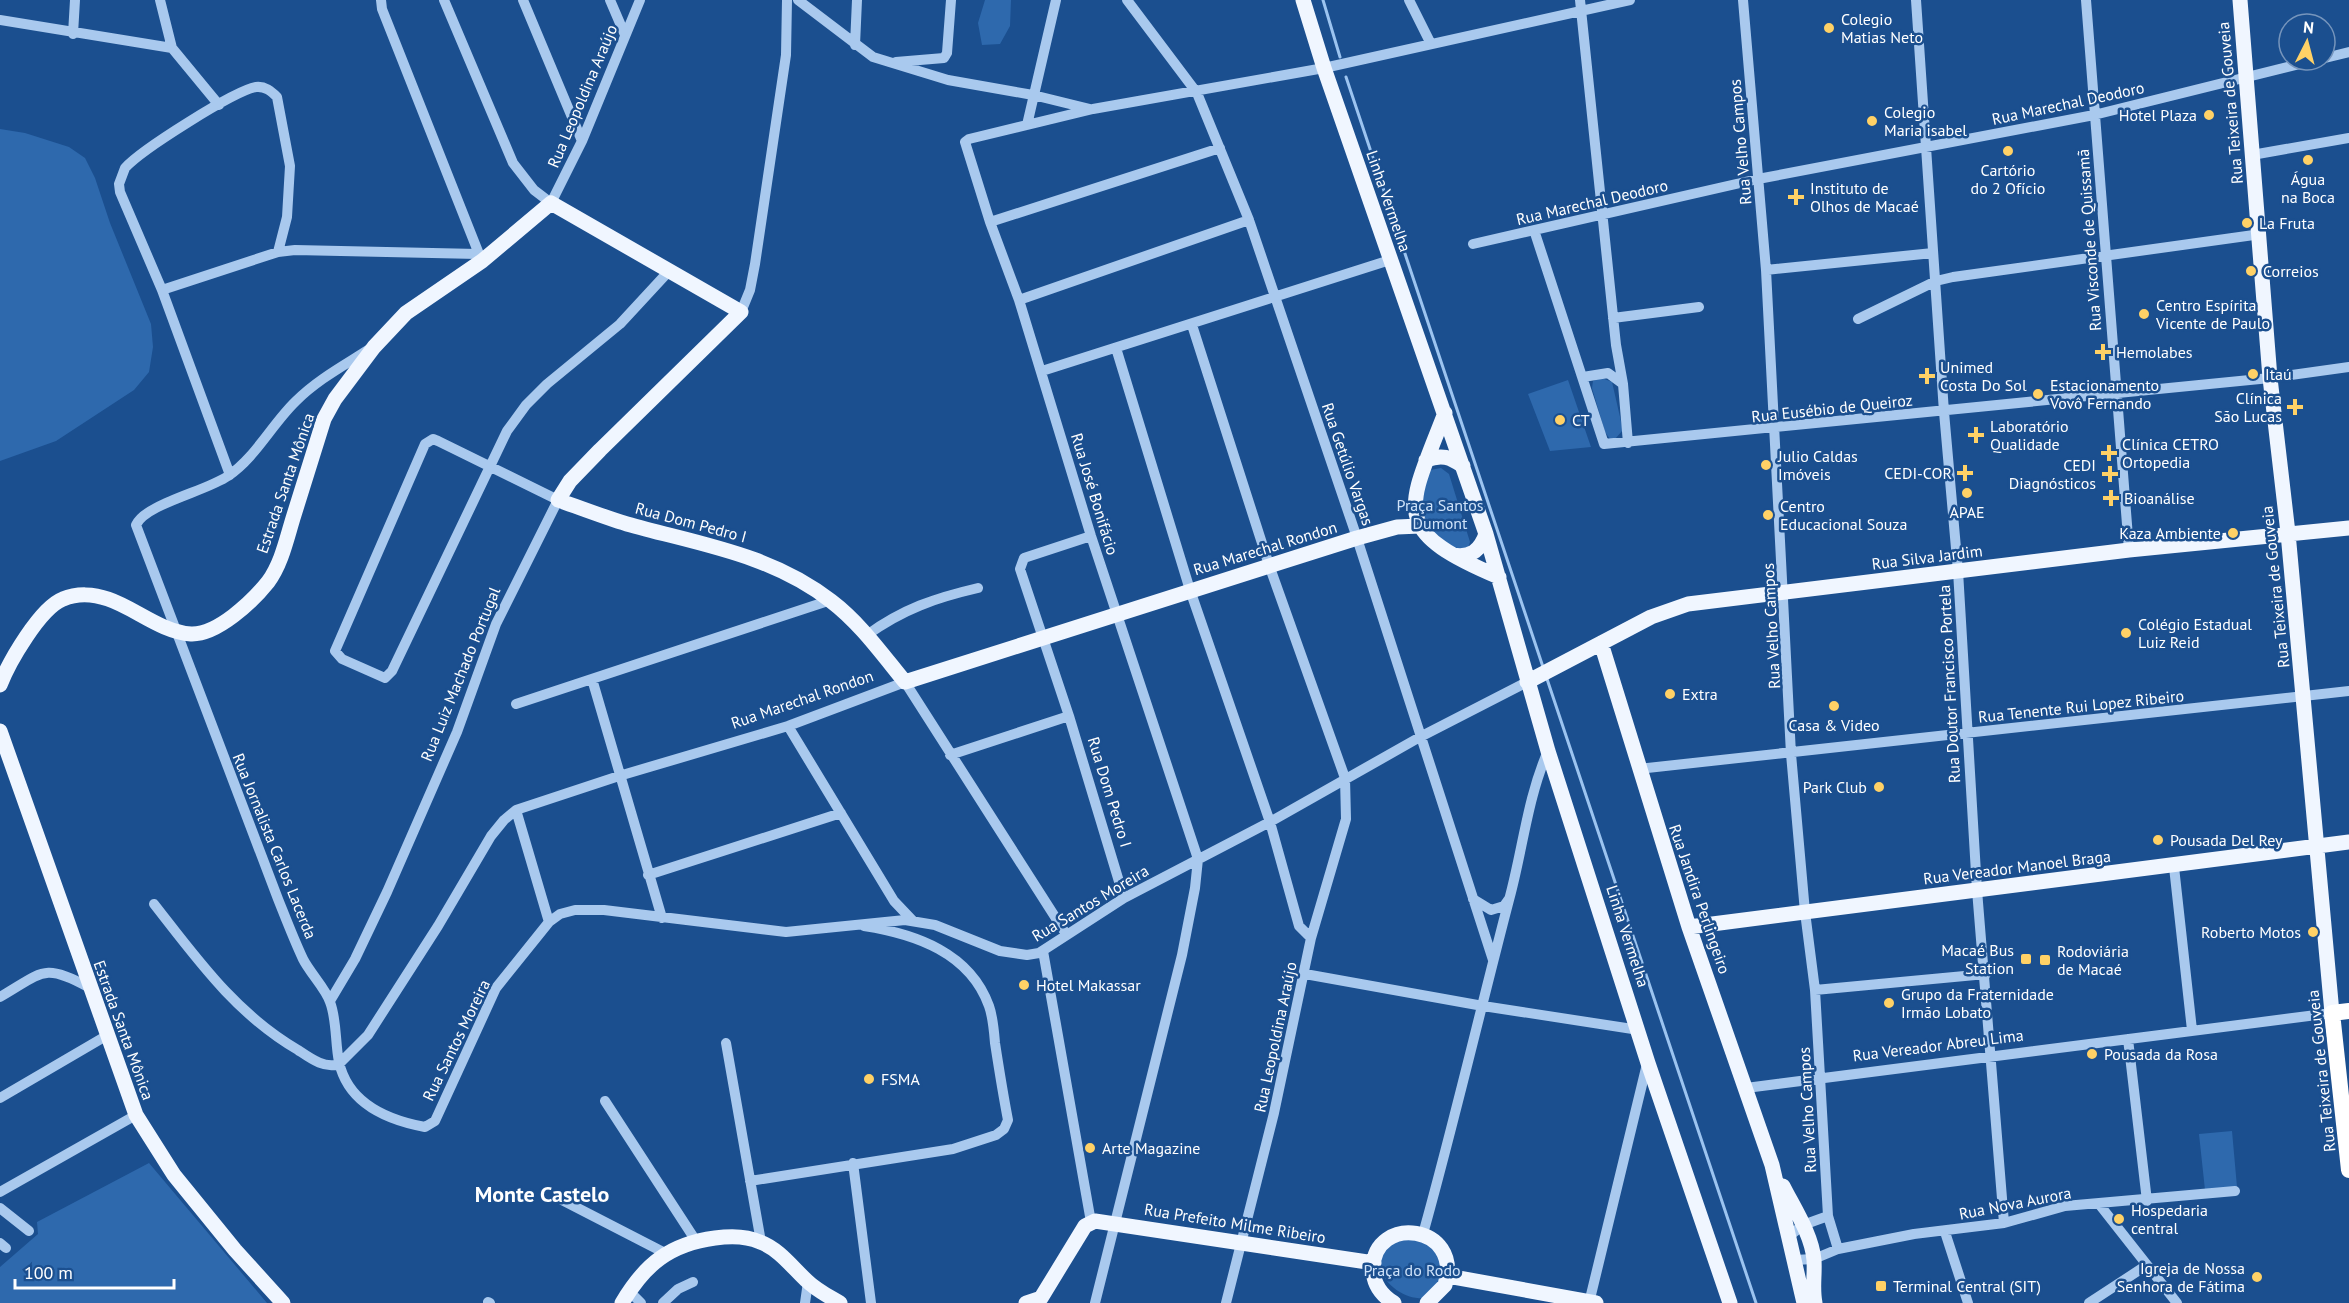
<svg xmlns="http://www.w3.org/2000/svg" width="2349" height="1303" font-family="'PT Sans',sans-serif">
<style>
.green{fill:#2e69ad}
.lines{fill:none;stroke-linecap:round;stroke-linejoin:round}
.stream{stroke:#9cc4f0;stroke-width:3}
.minor{stroke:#a9c9ee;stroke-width:10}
.major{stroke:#f0f6ff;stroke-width:15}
.highway{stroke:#fff;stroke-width:16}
.poi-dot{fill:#ffd166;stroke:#1b4f8f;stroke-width:2}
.labels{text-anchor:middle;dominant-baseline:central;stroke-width:5;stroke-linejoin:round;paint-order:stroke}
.poi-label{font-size:16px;fill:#fff;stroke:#1b4f8f;text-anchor:start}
.street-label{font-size:16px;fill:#fff;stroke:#1b4f8f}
.park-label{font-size:16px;fill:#cfe3fa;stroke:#1b4f8f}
.district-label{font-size:22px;font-weight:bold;fill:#fff;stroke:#1b4f8f}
</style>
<rect width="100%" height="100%" fill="#1b4f8f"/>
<path class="green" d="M985,0H1011L1010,26L1000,44L982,45L978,23Z
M0,129L25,133L69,147L85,158L95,178L110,223L151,324L153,347L149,372L134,390L56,441L0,461Z
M1602,378L1612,382L1623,430L1615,439H1610L1605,432L1592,388L1593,381Z
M1568,380L1591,447L1550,451L1528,394Z
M1441,468L1449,474L1470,542L1466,554L1428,533L1419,497L1425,471Z
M2232,1131L2237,1187L2205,1190L2199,1134Z
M149,1163L267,1303H0V1267L38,1234L37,1222Z
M1408,1237L1435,1246L1445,1275C1440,1282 1435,1293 1428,1298C1399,1303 1361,1267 1391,1245C1396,1242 1402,1240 1408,1237Z"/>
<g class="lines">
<path class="stream" d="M1323,0L1340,57
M1346,77L1543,667
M1546,676L1756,1303"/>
<path class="minor" d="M160,0L172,48L219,105
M381,0L382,9L481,259
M444,0L513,163L534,190L551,203L582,141L640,0
M523,0L582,141
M610,0L625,35
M798,0L873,57L948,80L1033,95L1090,109
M1127,0L1197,93L1249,220L1354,529L1493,960
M1409,0L1431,44
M1580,0L1616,345L1623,384
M1743,0L1766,270L1791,754L1805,912L1815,990L1828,1216L1838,1249
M1916,0L1944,412L1958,571L1977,890L2004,1223
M2086,0L2129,550
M0,20L172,48
M73,34L75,0
M855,45L857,0
M2325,58L2349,52
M896,62L944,58L947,53L951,0
M1027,125L1056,0
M2252,155L2349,138
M990,222L1220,148
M1534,230L1604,444L2270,378L2349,367
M1473,244L1758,179L2094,115L2316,60
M1766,270L1933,253
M162,290L278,252L295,250L478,254
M1019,300L1249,220
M741,312L750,290L755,264L786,55L787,0
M1613,318L1699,307
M1858,319L1936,281L1953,277L2261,234
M1192,325L1269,565L1345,778L1346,819L1311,938L1274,1113L1226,1303
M1116,348L1190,590L1270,822L1299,926L1311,938
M368,350C343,366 317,380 296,401C272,424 256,457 228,476C207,491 145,504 136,525L278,899C286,919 294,940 303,959C310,973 326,989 330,1002C337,1020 335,1043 339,1062C348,1103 387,1120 425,1127L435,1121L496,988L549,922L560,914L575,910H604L786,932L905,920L935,925L1000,951L1027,955L1039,953L1124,898L1270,822L1420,737L1527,682
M1042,371L1390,260
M1608,373L1623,384L1628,443
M1583,377L1608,373
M230,475L162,290L120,192L119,184L125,168C141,150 234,91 256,87C265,86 271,91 277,97L290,166L287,217L278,252
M1091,536L1024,558L1020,569L1069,716L1124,898
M867,635C903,609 935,598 978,588
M592,679L662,918
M516,704L831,600
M788,726L894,901L913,921
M950,755L1069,716
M1638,769L2349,691
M516,810L549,922
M2174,867L2192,1030
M648,875L841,813
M1473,899L1491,910L1504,906L1509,899
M154,904C197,959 236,1014 298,1050C310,1058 324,1069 339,1064
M1043,951L1091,1222
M1305,974L1483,1006L1639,1030
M1815,990L1986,974
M0,997C42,973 43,962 88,987
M330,1001L355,959L387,892L457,732L496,624L558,500L438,441L433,439L425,444L335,651L342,659L385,678L392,671L507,431L526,405L547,384L620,324L669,271
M2128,1039L2147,1201
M726,1043L761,1242
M339,1064L368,1035L438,926L491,836L504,820L516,810L619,776L788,726L905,682L1066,934
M1746,1088L2332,1013
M0,1098L106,1036
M605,1101L696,1241
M853,1163L871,1303
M750,1181L953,1149L996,1135L1004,1129L1008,1120C1003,1094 999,1069 995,1043C994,1031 993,1017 989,1006C970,953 916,934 864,926
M0,1192L136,1115
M562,1200L665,1253
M2099,1204L2177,1303
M0,1208L29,1231
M1945,1232L1968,1303
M1423,1234C1454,1123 1480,1011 1509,900C1523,849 1527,799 1548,751
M1788,1237L1803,1225L1828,1216
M0,1243L6,1248
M1794,1260L1814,1259L1838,1249L1914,1234L2004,1223L2065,1206L2235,1191
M629,1291L641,1303
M488,1302L490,1303
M663,1303L678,1289L693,1282
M805,1303L808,1282
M1095,1303L1182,955L1195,888L1198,859L1091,536L1019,300L990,222L965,142L969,139L1093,109L1324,68L1630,0
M1589,1303L1647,1064
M2089,1303L2147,1265"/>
<path class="major" d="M1303,0L1324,68L1486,534L1548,751L1648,1063L1730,1303
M2240,0L2270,378L2288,533L2332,1013
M1445,413C1407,511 1388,530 1499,577
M1426,460C1442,454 1450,457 1463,466
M1453,555C1470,558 1480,551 1486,534
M1601,643L1689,927L1772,1165L1804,1303
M1527,682L1651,617L1688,604L2129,550L2349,528
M0,685C9,662 40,608 63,599C77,593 94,594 108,599C135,608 161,632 191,634C217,635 252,602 268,582C282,563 287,537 294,515C304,483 314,451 324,419L335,399L374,347L406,313L482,261L551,203L741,312L600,450L570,481L558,500C581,508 604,517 627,524C698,544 771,554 831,601C860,623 882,654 905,682L1357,538L1397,527L1420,526
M0,731L136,1115L174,1175L235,1250L283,1303
M1689,927L2349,842
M1783,1186C1794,1208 1812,1235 1814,1260C1815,1275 1812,1288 1815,1303
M1448,1276L1596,1303
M622,1303C645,1264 670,1244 715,1238C729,1236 747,1236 760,1242C779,1249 792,1267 806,1280C816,1290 828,1296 840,1303
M1026,1303L1041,1298L1085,1226L1095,1221L1374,1263
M1394,1303C1381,1295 1373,1284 1373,1268C1374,1214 1463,1224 1445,1285L1427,1303"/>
<path class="highway" d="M2349,1011L2332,1013L2349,1170"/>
</g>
<g class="poi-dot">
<circle cx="1829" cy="28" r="6"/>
<circle cx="2209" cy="115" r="6"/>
<circle cx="1872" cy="121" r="6"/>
<circle cx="2008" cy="151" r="6"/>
<circle cx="2308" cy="160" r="6"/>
<path d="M1793 188h6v6h6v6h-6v6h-6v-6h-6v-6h6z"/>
<circle cx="2247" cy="223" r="6"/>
<circle cx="2251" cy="271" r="6"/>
<circle cx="2144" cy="314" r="6"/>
<path d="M2100 343h6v6h6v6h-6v6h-6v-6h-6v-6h6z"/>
<circle cx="2253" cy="374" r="6"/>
<path d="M1924 367h6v6h6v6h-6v6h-6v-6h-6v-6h6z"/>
<circle cx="2038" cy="394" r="6"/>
<path d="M2292 398h6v6h6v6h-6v6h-6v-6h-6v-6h6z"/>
<circle cx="1560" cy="420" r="6"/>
<path d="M1973 426h6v6h6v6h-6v6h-6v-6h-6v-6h6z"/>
<path d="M2106 444h6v6h6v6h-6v6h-6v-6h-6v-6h6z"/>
<circle cx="1766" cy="465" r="6"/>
<path d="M1962 464h6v6h6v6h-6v6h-6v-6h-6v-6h6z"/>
<path d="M2107 465h6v6h6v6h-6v6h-6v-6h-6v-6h6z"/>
<circle cx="1967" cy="493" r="6"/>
<path d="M2108 489h6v6h6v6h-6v6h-6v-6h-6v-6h6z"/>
<circle cx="1768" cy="515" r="6"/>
<circle cx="2233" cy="533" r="6"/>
<circle cx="2126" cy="633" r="6"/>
<circle cx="1670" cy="694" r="6"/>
<circle cx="1834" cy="706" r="6"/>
<circle cx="1879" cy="787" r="6"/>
<circle cx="2158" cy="840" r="6"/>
<circle cx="2313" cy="932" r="6"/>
<rect x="2020" y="953" width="12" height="12" rx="3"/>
<rect x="2039" y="954" width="12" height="12" rx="3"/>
<circle cx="1024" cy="985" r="6"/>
<circle cx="1889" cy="1003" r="6"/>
<circle cx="2092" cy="1054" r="6"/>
<circle cx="869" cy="1079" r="6"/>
<circle cx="1090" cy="1148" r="6"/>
<circle cx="2119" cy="1219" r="6"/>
<circle cx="2257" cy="1277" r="6"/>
<rect x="1875" y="1280" width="12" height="12" rx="3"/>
</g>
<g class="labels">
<g class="poi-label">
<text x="1841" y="19">Colegio<tspan x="1841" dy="18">Matias Neto</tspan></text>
<text x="1884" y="112">Colegio<tspan x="1884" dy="18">Maria isabel</tspan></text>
<text x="2197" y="115" text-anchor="end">Hotel Plaza</text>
<text x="2008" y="170" text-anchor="middle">Cartório<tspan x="2008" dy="18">do 2 Ofício</tspan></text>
<text x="2308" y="179" text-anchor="middle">Água<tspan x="2308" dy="18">na Boca</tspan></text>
<text x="1810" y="188">Instituto de<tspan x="1810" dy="18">Olhos de Macaé</tspan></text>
<text x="2259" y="223">La Fruta</text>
<text x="2263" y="271">Correios</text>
<text x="2156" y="305">Centro Espírita<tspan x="2156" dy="18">Vicente de Paulo</tspan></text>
<text x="2116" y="352">Hemolabes</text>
<text x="1940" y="367">Unimed<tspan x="1940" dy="18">Costa Do Sol</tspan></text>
<text x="2265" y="374">Itaú</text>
<text x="2050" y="385">Estacionamento<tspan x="2050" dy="18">Vovô Fernando</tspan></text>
<text x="2282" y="398" text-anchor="end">Clínica<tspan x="2282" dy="18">São Lucas</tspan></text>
<text x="1572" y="420">CT</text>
<text x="1990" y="426">Laboratório<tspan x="1990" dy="18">Qualidade</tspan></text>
<text x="2122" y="444">Clínica CETRO<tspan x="2122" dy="18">Ortopedia</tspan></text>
<text x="1778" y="456">Julio Caldas<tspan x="1778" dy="18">Imóveis</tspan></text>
<text x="2096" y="465" text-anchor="end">CEDI<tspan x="2096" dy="18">Diagnósticos</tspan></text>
<text x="1952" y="473" text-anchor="end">CEDI-COR</text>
<text x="2124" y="498">Bioanálise</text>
<text x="1780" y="506">Centro<tspan x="1780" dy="18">Educacional Souza</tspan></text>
<text x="1967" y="512" text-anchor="middle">APAE</text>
<text x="2221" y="533" text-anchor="end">Kaza Ambiente</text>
<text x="2138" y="624">Colégio Estadual<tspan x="2138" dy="18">Luiz Reid</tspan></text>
<text x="1682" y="694">Extra</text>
<text x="1834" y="725" text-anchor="middle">Casa &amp; Video</text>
<text x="1867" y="787" text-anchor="end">Park Club</text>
<text x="2170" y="840">Pousada Del Rey</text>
<text x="2301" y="932" text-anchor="end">Roberto Motos</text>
<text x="2014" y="950" text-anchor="end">Macaé Bus<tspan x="2014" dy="18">Station</tspan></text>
<text x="2057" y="951">Rodoviária<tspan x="2057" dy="18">de Macaé</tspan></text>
<text x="1036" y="985">Hotel Makassar</text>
<text x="1901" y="994">Grupo da Fraternidade<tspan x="1901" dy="18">Irmão Lobato</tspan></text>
<text x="2104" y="1054">Pousada da Rosa</text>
<text x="881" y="1079">FSMA</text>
<text x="1102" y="1148">Arte Magazine</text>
<text x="2131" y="1210">Hospedaria<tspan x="2131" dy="18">central</tspan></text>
<text x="2245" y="1268" text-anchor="end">Igreja de Nossa<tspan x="2245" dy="18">Senhora de Fátima</tspan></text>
<text x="1893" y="1286">Terminal Central (SIT)</text>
</g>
<g class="street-label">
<text transform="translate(582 96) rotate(-67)">Rua Leopoldina Araújo</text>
<text transform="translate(2068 103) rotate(-12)">Rua Marechal Deodoro</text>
<text transform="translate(2230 103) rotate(-95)">Rua Teixeira de Gouveia</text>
<text transform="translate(1740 142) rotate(-95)">Rua Velho Campos</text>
<text transform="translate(1389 201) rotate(71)">Linha Vermelha</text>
<text transform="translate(1592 202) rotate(-13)">Rua Marechal Deodoro</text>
<text transform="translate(2089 240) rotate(-94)">Rua Visconde de Quissamã</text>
<text transform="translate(1832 408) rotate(-6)">Rua Eusébio de Queiroz</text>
<text transform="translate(1348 464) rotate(71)">Rua Getúlio Vargas</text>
<text transform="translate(285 483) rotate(-71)">Estrada Santa Mônica</text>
<text transform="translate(1095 494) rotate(73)">Rua José Bonifácio</text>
<text transform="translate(691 522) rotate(15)">Rua Dom Pedro I</text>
<text transform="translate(1265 548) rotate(-17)">Rua Marechal Rondon</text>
<text transform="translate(1927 557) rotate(-7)">Rua Silva Jardim</text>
<text transform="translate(2275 587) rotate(-96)">Rua Teixeira de Gouveia</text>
<text transform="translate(1771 626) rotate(-93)">Rua Velho Campos</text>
<text transform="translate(460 674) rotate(-68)">Rua Luiz Machado Portugal</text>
<text transform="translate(1949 684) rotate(-93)">Rua Doutor Francisco Portela</text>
<text transform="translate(802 699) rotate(-19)">Rua Marechal Rondon</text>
<text transform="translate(2081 706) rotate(-6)">Rua Tenente Rui Lopez Ribeiro</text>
<text transform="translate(1110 792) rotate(73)">Rua Dom Pedro I</text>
<text transform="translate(275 846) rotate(68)">Rua Jornalista Carlos Lacerda</text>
<text transform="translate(2017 867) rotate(-7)">Rua Vereador Manoel Braga</text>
<text transform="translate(1700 899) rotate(71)">Rua Jandira Perlingeiro</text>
<text transform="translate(1090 903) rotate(-31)">Rua Santos Moreira</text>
<text transform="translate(1628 936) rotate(72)">Linha Vermelha</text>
<text transform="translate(124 1030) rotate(70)">Estrada Santa Mônica</text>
<text transform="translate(1275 1037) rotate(-78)">Rua Leopoldina Araújo</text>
<text transform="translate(456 1040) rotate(-64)">Rua Santos Moreira</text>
<text transform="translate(1938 1045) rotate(-7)">Rua Vereador Abreu Lima</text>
<text transform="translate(2321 1071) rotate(-96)">Rua Teixeira de Gouveia</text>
<text transform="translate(1807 1110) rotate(-93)">Rua Velho Campos</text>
<text transform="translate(2015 1203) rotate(-11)">Rua Nova Aurora</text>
<text transform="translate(1235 1223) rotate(9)">Rua Prefeito Milme Ribeiro</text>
</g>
<g class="park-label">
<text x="1440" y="505">Praça Santos<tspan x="1440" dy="18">Dumont</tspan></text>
<text x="1412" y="1270">Praça do Rodo</text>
</g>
<g class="district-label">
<text x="542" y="1194">Monte Castelo</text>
</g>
</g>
<g transform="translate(2307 42) rotate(6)"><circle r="28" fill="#1b4f8f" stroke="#7695bc" stroke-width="1.5"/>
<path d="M0-4.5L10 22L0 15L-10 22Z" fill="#ffd166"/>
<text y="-9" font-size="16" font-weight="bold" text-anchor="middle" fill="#ffffff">N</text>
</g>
<path d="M15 1279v9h159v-9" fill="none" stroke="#ffffff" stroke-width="3"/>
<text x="24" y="1279" font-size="18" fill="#ffffff" stroke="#1b4f8f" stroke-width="4.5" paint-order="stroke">100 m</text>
</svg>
